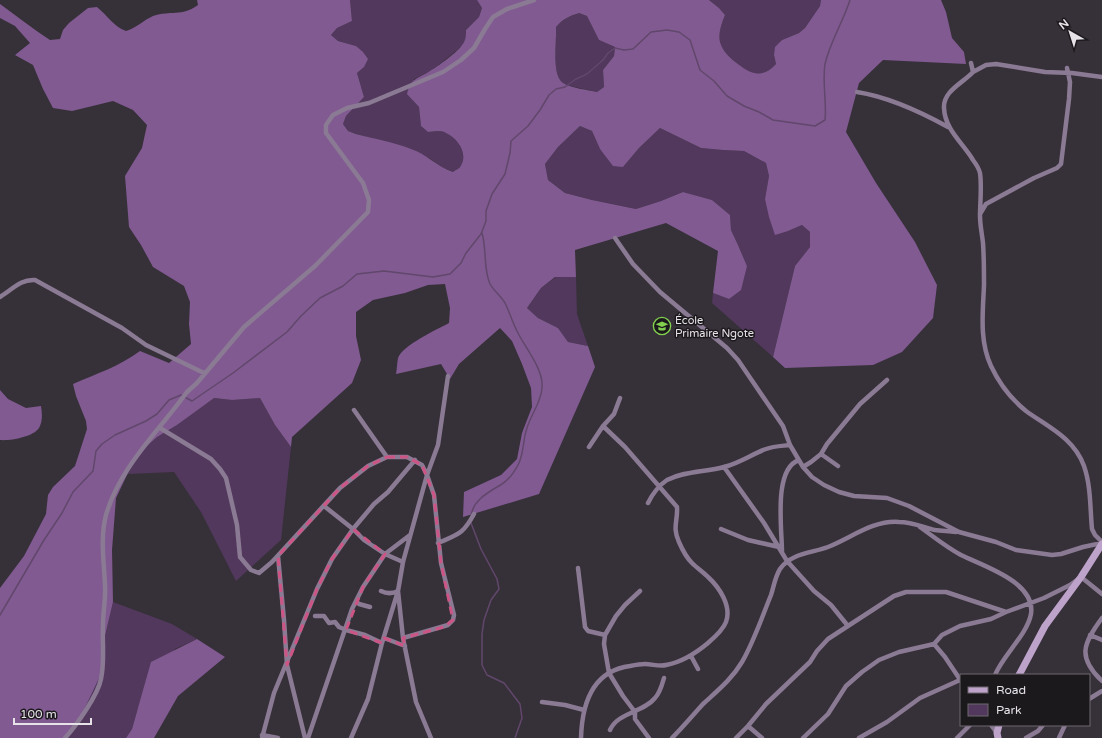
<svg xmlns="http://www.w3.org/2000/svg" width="1102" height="738" font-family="'Varela Round',sans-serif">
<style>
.green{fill:#51385c}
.forest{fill:#805a91;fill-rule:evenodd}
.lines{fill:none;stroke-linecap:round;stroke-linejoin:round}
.stream{stroke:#61476b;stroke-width:1.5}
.street{stroke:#8b7a93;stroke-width:4.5}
.secondary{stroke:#bda2ca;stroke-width:7}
.marked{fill:none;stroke:#cd5585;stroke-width:3;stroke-dasharray:8 5;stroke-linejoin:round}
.labels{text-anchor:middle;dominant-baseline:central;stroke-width:3;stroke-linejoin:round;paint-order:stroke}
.poi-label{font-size:11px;fill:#e6e2e8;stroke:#1c191d;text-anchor:start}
</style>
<rect width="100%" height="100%" fill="#363039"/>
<path class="green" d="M350,0H477L482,8L479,17L466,30V39L461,47L431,71L414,79L413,100L419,107L421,126L428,132C433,132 439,131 444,132C457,134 469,155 460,167C459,169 455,170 453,172L443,168L429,158L348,131L343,124L346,116L364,97L357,73L364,67L356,46L338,41L331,35L337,28L352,21Z
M709,0H821L820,6L805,28L799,33L782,40L774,55L776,64C763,78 752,75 738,64C730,58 723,52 720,42C718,33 722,23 725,15L719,8Z
M579,13L587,16L599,40L615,47L614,56L603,70L604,87L597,92C589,90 570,87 563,83C551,75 557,40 556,27C563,19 569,16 579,13Z
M580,126L592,131L600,149L623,167L639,148L660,128L701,148L723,150L744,151L766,163L769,176L765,199L788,231L802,225L810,232V247L795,266L773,357L712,303L713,293L729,299L747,266L738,245L731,230L730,215L712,200L683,192L661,201L636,209L592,200L565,193L548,180L545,164L558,147Z
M556,277H576L577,314L588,346L568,342L558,328L538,318L527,308L541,288Z
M213,398L232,400L260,398L275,425L291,447L281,540L236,581L201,512L174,472L128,474L136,456L157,437L177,425Z
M113,602L172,624L197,639L175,649L137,711L132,729L126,738H68L81,716L104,640Z"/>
<path class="forest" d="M197,0H350L352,21L337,28L331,35L338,41L356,46L363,52L368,59L364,67L357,73L364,97L346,116L343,124L348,131L356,134C374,139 394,142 411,149C427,154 437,167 453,172C455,170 459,169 460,167C469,155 458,138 446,133C441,130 434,132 428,132L421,126L419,107L407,94C411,78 417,79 430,71C437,67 459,51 462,45C466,40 466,36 466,30L479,17L482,8L477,0H709L719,8L725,15C722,23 718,33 720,42C723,52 730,58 738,64C752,75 763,78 776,64L774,55L775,47L782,40L799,33L805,28L820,6L821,0H941L946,12L952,38L964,52L966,64L883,60L859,83L846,132L876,183L915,242L937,285L933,318L902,352L873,365L785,368L773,357L795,266L810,247V232L802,225L788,231L775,235L769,217L765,199L769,176L766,163L744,151L723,150L701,148L660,128L639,148L623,167L613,166L600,149L592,131L580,126L558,147L545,164L548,180L565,193L592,200L636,209L661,201L683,192L712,200L730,215L731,230L738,245L747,266L741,290L729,299L713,293L718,251L666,223L575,250L576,277H555L541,288L527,308L538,318L558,328L568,342L588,346L595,367L539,494L463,517L464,492L501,475L517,459L522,433L532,407L531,388L522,364L512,341L500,328L459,364L450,379L441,364L396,374C397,369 397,363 398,358C403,345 436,330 449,323L450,308L445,284L428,285L405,293L373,300L356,312V336L361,360L352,383L292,437L291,447L275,425L260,398L232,400L214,398L177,425L157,437L136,456L116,498L112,550L113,602L104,640L100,676L81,716L68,738H0V588L24,556L46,514L48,495L53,487L75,466L87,429L86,421L76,396L73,384C96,374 120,366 140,351L169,363L191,344L189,324L190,302L184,286L153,267L141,245L129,227L125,176L142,148L147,125L133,110L113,101L72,111L53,108L43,89L33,65L15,55L30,43L15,26L0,18V4C17,16 33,29 50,40L60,39L63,30L69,23L88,8L97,7C108,16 113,26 126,31C136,28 144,20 153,16C171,10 181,17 198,5ZM579,13L587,16L599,40L615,47L614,56L603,70L604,87L597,92C588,90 571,88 563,83C551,75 557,40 556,27C563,19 569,16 579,13Z
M0,390L8,399L26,408L41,406C42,413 43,421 39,428C33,437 10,441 0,440Z
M197,639L225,657L178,696L154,738H126L132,729L151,662Z"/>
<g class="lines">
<path class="stream" d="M471,517C472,500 489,492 502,484C510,479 515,471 519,463C524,452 523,439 527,428C531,414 541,403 542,388C544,370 526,349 518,333C513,324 510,313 505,303C501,296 494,291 490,284C483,268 487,250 482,233
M471,523L481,549L497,579L499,589L491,600L484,620L482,634V665L487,675L504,683L520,704L522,718L515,738
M0,615L44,540L62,513L73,492L93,471L96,451L102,444L115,435L146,421L157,414L169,400L181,395L192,401L233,373L287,332L301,316L320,298L343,286L357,274L384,271L433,277L450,274L461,263L466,253L481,234L486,221V211L492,194L505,174L510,153L511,141L528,126L540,110L549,95L556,89L565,87L576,79L587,74L603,60L608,53L615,48L624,50L633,49L651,32L667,30L679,32L690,40L700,70L714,81L727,96L744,106L759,112L773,120L815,126L825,120C827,102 822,83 825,64C830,42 843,22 850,0"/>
<path class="street" d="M971,63L973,72C963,83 943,91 944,108C945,130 963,143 973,160C976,164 979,169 980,173C982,187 980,202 980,216C980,225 982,234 983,243C984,257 984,271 984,285C983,312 979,340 991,366C999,383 1011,399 1026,411C1048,427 1074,438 1084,466C1091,486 1090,508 1092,529L1095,535L1102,542
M973,72L986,65L996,64L1045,72L1072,73L1102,77
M857,92C889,97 919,111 948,127
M980,214L986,204L1034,178L1057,168L1061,164L1069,99L1070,82L1067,68
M615,238L633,264L660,292L727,348L738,360L783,426L790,445L803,467L812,477L824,485L839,492L854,496L887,498L909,506L959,532L996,542L1016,550L1052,555L1061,554L1083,547L1102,543
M0,297C12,290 20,279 35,280L122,328L146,345L204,373
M354,410L387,457
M160,428L211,459L220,469L226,478L237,525L240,557L251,570L259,573L272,562L340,488L368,466L387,457H407L422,465L427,475L403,562L398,591L403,638L416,702L431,738
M589,447L603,426L614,414L620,398
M821,454L838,466
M724,467L764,523L787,561L814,591L831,605L848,626
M803,467L811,462L821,454L827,444L860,404L887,380
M648,503C653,493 658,486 667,480C684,471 706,472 724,467C740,463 752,454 766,449C774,446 782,446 790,445
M324,506L353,529L364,540L385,554L403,562
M920,527C934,537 946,547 961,555C983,566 1036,582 1031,614C1027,635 1003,655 995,675
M721,529L748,540L779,547
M438,543C459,534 463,534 474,514
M782,552C782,529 773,469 799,460
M278,556L284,620L287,665L305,738
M578,568L585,627L588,631L605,635
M640,591L625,605L616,616L605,635L604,644L609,673L623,696L635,712V719L649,738
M356,601L359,604L370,607
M315,616H324L329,623L335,622L339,627L346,630L365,635L382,643
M1102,618C1083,644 1077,657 1102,681
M1090,635L1102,640
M384,638L405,646
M403,638L448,625L453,620L454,615L441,563L434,495L427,475L438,445L448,376
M934,644L945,657L961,681
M691,656L698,669
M1089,699L1102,691
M542,702L565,705L584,710
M991,725L997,733
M748,726L762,738
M610,730C618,712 643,713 655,698C660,693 662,685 664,678
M262,735L278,738
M65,738C76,726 98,695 101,679C105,661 102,642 103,624C103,611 106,598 105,585C104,562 100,538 106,515C120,467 158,432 187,392L197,383L244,327L315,266L368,212L369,200L363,183L326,133V125L333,115L347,108L369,103L443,72L461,60L474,48L485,29L493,17L507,9L534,0
M262,738L274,693L317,589L332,559L353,529L374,504L388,492L415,460
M308,738L352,609L363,587L385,554L410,535
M351,738L368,699L382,643L398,591C392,594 387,594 381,591
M581,738C582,704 592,671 630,666C635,665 641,664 645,664C652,664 660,667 666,665C683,662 696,653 708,643C715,637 723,630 726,622C732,606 719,587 708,577C703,572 697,568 692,563C687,558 682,549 679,542C672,527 678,521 677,507L625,447L603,426
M672,738C683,727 693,715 703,704C717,691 732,679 742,662C754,641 762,617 771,595C774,586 775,577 780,569C791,553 812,553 828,547C851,538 873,520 899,522C912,522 923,527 935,530C942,531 949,531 956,532
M736,738L748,726L766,704L810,662L817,651L828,639L894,596L906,592H946L1006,612
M803,738L828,714L846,686L862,672L879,660L899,652L934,644L942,635L960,626L991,619L1006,612L1044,598L1070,585L1081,577L1102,594
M859,738L887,722L920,698L960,680
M957,738L970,725
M1026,738L1038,731L1043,725
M1059,738L1065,725"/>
<path class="secondary" d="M1019,675L1045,626L1081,577L1102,544
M998,738L997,733L999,725"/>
</g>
<path class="marked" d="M387,457H407L422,465L434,495L441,563L453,620L444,627L403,638L405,646L384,638L382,643L346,630L363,587L385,554L353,529L332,559L317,589L287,665L278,556L340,488L368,466Z"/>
<defs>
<symbol id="school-ring" viewBox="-11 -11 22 22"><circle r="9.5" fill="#1c191d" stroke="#82d04f" stroke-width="1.5"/><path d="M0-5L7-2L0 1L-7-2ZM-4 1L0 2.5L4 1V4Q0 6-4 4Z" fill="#82d04f"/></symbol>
</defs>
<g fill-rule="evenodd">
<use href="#school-ring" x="652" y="316" width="20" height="20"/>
</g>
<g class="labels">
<g class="poi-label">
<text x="675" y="320">École<tspan x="675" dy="13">Primaire Ngote</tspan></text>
</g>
</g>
<rect x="960" y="674" width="130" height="52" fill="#1c191d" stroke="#6d696e"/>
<rect x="968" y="687" width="20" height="6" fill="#bda2ca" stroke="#6d696e"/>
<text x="996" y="694" font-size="12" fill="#e6e2e8">Road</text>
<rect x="968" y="704" width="20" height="12" fill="#51385c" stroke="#6d696e"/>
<text x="996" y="714" font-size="12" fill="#e6e2e8">Park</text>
<g transform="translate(1070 32) rotate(321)" stroke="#1c191d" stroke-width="3" paint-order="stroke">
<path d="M0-3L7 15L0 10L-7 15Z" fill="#e6e2e8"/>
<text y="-6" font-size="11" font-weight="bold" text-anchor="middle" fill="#e6e2e8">N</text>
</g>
<path d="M14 718v6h77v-6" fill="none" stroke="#e6e2e8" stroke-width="2"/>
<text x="20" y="718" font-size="12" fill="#e6e2e8" stroke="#1c191d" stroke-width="3" paint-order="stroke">100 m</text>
</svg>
